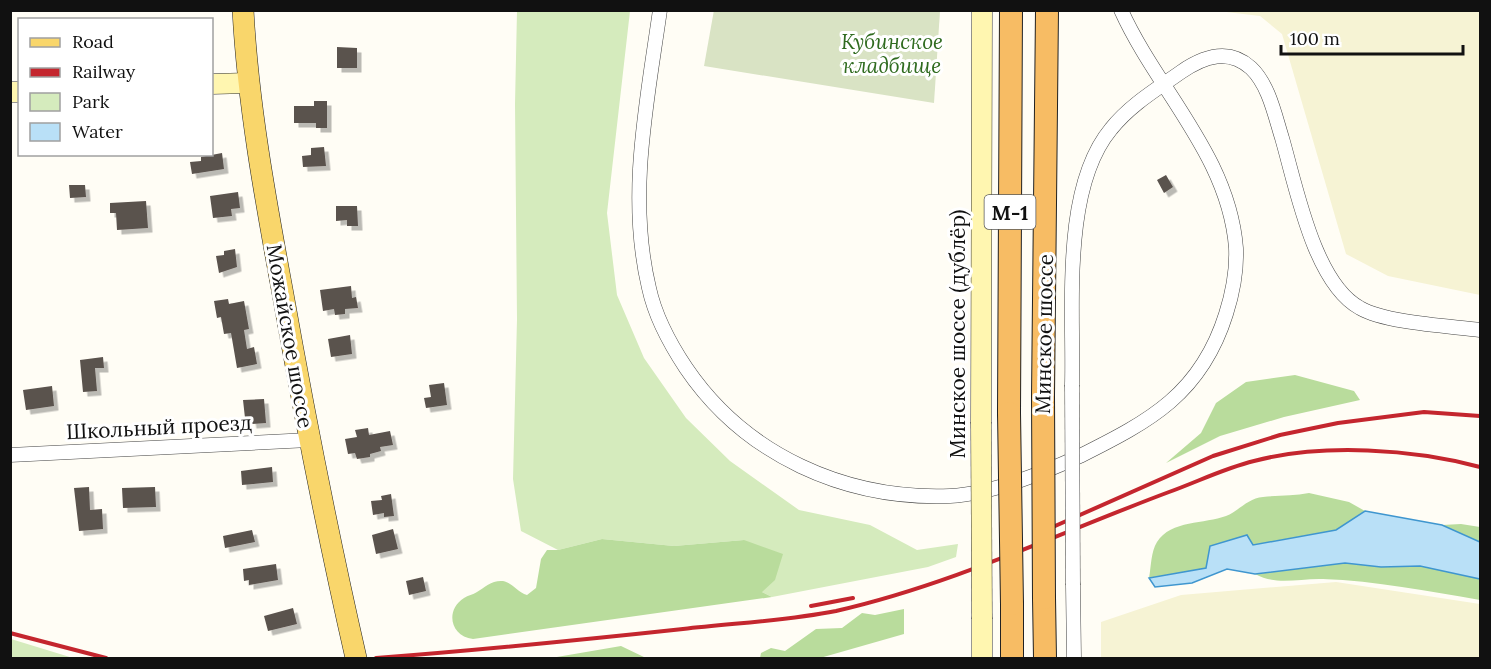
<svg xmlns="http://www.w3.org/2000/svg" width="1491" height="669" font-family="Lora,serif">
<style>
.farmland{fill:#f6f3d4}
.green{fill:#d5ebbd}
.forest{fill:#b9dc9c}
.cemetery{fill:#d9e3c4}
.water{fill:#b9e0f7;stroke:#3f96cf;stroke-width:1.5}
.building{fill:#5a524d;filter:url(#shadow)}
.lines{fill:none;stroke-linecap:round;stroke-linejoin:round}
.minor-casing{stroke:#444;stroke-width:15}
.secondary-casing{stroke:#333;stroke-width:21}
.primary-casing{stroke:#222;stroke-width:22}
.trunk-casing{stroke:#222;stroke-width:24}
.minor{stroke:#fff;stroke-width:14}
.secondary{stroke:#fff6b0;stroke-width:20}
.primary{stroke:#f9d66b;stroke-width:21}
.trunk{stroke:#f7bc64;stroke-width:22}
.rail{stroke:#c4262e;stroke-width:4}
.minor-bridge-casing{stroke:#444;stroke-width:15;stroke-linecap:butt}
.secondary-bridge-casing{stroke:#333;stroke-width:21;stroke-linecap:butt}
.trunk-bridge-casing{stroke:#222;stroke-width:24;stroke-linecap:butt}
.minor-bridge{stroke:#fff;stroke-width:14}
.secondary-bridge{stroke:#fff6b0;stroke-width:20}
.trunk-bridge{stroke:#f7bc64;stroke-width:22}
.labels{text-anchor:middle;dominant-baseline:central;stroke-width:6;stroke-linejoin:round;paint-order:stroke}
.shield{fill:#fff;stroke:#585858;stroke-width:1.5}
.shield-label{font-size:20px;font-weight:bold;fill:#111}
.park-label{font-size:21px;font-style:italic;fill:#2f6b1f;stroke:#fff}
.street-label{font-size:21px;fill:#111;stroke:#fff}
</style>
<defs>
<filter id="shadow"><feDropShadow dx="4.5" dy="4.5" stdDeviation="0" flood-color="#0004"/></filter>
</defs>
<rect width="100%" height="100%" fill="#fffdf5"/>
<path class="farmland" d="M1218,11H1480V295L1388,276L1346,254L1282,34L1260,16Z
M1336,582L1480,604V658H1101V622L1181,595Z"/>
<path class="green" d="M517,11H630L607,213L617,295L644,358L686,418L730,461L799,510L870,525L917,550L958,544L956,557L928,567L772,597L762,592L744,540L674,546L602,539L558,550L521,531L513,479L517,319L515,104Z
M11,639L73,658H11Z"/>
<path class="forest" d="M1295,375L1354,391L1360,400L1284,417L1220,436L1166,463L1201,433L1216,403L1246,382Z
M1309,493L1349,502L1365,511L1336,530L1252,545L1206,568L1149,578C1151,567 1151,551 1157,542C1171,520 1205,524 1226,516C1239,511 1248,498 1263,497C1279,495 1294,496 1309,493Z
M1461,524L1480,527V542L1442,525Z
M602,539L674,546L744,540L783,554L775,580L762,592L772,597L473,639C450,636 445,610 464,598C468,595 473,595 477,592C485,587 492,580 503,581C513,583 517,592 527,595L536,588L541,559L547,550H558Z
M1345,563L1381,567L1420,566L1480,579V600C1428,591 1376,581 1323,579C1300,578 1276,586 1255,574Z
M904,609V634L820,658H760L761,653L771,648L785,651L816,629L842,628L862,613L875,615Z
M621,646L646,658H551Z"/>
<path class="cemetery" d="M714,10L940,11L934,103L704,66Z"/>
<path class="water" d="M1365,511L1442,525L1480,542V579L1420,566L1381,567L1345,563L1255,574L1227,569L1192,583L1155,587L1149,578L1206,568L1210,546L1247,535L1253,545L1336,530Z"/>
<path class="building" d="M337,47L357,48V68H337Z
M314,101H327V128H316V123H294V106H314Z
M324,147L326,166L303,167L302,156L311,155V148Z
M222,153L224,169L192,174L190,162L201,161V157Z
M1166,175L1173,187L1164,193L1157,180Z
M69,185H85L86,197L70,198Z
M238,192L240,208L231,209L232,216L213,218L210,196Z
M146,201L148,228L117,230L116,213H110V203Z
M336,206H357L358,226H347V220L336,221Z
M235,249L237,267L219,273L216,256L224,255V251Z
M351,286L352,298L356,297L358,308L345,309V314L335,315L334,309L323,311L320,290Z
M228,299L229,304L244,301L249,329L244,330L247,349L254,347L257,364L237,368L231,333L224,334L221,317L217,318L214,301Z
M350,335L352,354L331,357L328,339Z
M103,357L104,368H95L97,391L83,392L80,360Z
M444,383L447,405L426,408L424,398L431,397L429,385Z
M52,386L54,406L26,410L23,390Z
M264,399L266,423L252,424L251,418H245L243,400Z
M368,428L369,435L390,431L393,445L380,447L381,451L370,454V457L357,459L355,453L348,454L345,439L357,437L355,430Z
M272,467L273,482L242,485L241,471Z
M89,487L90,510L102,509L103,529L79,531L74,488Z
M155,487L156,507L123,508L122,488Z
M391,494L394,516L384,517V513L373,515L371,501L382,500L381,496Z
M393,529L398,549L376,554L372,535Z
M252,530L255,542L225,548L223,536Z
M276,564L278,580L249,585V580L244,581L243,569Z
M423,577L426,591L409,595L406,581Z
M293,608L297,624L268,631L264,616Z"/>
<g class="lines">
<defs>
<path id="minor" d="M660,10C647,102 627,196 649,288C655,316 670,344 686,368C745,455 845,500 950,496C991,494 1043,473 1080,456C1150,421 1201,394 1226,314C1233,292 1237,271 1236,248C1229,156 1157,90 1121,10
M1072,385C1074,310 1061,189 1111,129C1130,105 1157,89 1181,72C1204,56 1229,48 1251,68C1269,85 1275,116 1282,138C1296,186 1314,283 1360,308C1386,323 1449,326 1480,330
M10,455L309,440
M1073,585L1074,658"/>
<path id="secondary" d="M212,84L248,83
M10,92H20
M981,422L982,10
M982,619V658"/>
<path id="primary" d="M243,10C248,104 265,197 282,289C304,413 328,536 356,658"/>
<path id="trunk" d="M1043,396L1047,10
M1009,413L1011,10
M1044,598L1045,658
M1012,604V658"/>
</defs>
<use href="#minor" class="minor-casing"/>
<use href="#secondary" class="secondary-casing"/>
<use href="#primary" class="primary-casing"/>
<use href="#trunk" class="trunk-casing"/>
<use href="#minor" class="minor"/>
<use href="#secondary" class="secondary"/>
<use href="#primary" class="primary"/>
<use href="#trunk" class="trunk"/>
<path class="rail" d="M1037,534L1213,456L1280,435L1338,423L1424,412L1480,416
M811,606L853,598
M10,633L106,658
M376,658C479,650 581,640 683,629C733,623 786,621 836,611C951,585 1059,533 1169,492C1197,482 1225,468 1254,461C1323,443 1413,449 1480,467"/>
<defs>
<path id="minor-bridge" d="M1072,385L1073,585"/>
<path id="secondary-bridge" d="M981,422L982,619"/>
<path id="trunk-bridge" d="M1043,396L1044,598
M1009,413L1012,604"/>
</defs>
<use href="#minor-bridge" class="minor-bridge-casing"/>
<use href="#secondary-bridge" class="secondary-bridge-casing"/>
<use href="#trunk-bridge" class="trunk-bridge-casing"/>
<use href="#minor-bridge" class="minor-bridge"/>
<use href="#secondary-bridge" class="secondary-bridge"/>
<use href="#trunk-bridge" class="trunk-bridge"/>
</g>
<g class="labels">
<rect class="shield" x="984.5" y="195" width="51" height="34" rx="4.5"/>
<g class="shield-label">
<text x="1010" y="212">М-1</text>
</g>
<g class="park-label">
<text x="892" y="41">Кубинское<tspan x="892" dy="24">кладбище</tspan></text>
</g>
<g class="street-label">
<text transform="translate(957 334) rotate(-90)">Минское шоссе (дублёр)</text>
<text transform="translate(1044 334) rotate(-89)">Минское шоссе</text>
<text transform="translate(290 336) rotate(80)">Можайское шоссе</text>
<text transform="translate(159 427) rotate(-3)">Школьный проезд</text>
</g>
</g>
<rect width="1491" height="669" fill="none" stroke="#111111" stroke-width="24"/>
<rect x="18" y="18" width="195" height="138" fill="#ffffff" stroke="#a0a0a0" stroke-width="1.5"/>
<rect x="30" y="38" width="30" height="9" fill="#f9d66b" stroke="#a0a0a0" stroke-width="1.5"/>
<text x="72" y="48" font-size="18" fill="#111111">Road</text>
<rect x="30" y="68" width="30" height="9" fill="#c4262e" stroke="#a0a0a0" stroke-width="1.5"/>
<text x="72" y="78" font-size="18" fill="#111111">Railway</text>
<rect x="30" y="93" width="30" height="18" fill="#d5ebbd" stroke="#a0a0a0" stroke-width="1.5"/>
<text x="72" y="108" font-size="18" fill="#111111">Park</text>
<rect x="30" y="123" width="30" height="18" fill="#b9e0f7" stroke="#a0a0a0" stroke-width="1.5"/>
<text x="72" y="138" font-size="18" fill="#111111">Water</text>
<path d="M1281 45v9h182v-9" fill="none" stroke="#111111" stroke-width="3"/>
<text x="1290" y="45" font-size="18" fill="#111111" stroke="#ffffff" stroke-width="4.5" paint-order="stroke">100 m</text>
</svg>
